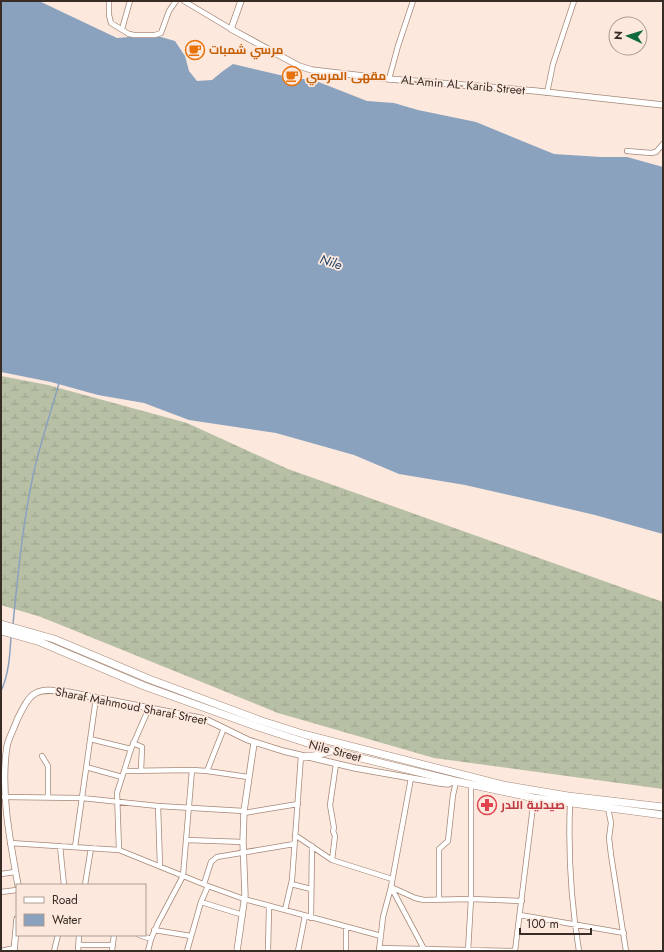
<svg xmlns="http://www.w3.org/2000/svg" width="664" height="952" font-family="Jost,Cairo,sans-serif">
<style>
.wetland{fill:url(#wetland-marsh)}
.water{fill:#8aa2be}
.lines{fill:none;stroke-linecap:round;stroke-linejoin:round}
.stream{stroke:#8aa2be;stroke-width:1.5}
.minor-casing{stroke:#a68877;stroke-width:6}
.tertiary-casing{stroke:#a68877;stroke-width:7}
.primary-casing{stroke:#a68877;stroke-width:8}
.minor{stroke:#fff;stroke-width:4.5}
.tertiary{stroke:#fff;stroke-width:5.5}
.primary{stroke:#fff;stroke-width:7}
.labels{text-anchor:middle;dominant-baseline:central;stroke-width:3.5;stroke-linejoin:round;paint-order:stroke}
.food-label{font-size:12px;font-weight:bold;fill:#c56008;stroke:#fce8dd;text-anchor:start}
.street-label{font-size:12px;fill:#382c25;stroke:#fce8dd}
.health-label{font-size:12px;font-weight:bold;fill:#be3a42;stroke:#fce8dd;text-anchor:start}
.water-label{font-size:13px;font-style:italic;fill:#22466d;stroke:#fce8dd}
</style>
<defs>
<pattern id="wetland-marsh" width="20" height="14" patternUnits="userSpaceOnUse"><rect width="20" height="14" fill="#b7bfa5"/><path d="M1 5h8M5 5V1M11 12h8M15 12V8" fill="none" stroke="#9ea48e"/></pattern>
</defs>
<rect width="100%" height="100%" fill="#fce8dd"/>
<path class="wetland" d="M1,376L48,385L187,423L288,469L663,602V789L434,758L278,713L41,617L1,605Z"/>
<path class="water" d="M1,1H39L117,38L154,35L175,41L185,56L189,71L197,81L212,80L223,71L233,64L284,76L316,81L367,101L394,103L418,110L476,122L554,154L601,157H627L663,167V534L595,515L531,500L465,485L399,474L354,455L276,433L189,420L144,403L98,395L51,382L1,372Z"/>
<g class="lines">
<path class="stream" d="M13,624C18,573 23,521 34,471C41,441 51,412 59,383
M1,691C9,674 10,654 11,636"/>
<defs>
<path id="minor" d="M109,1V15L111,23L129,34L134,35H155L161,33L169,11L176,1
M184,1L231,29
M122,29L130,1
M389,79L398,46L413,1
M547,93L553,64L574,1
M627,151L651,153L656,152L663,144
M90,739L131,749
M133,743L142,747L141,771
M42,756L48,766V797
M86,767L122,777
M124,771L192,770
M207,771L248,777
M4,797L82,798L158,806L244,811
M570,803C568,853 571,902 579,951
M158,806L160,866
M608,808L611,823L609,838L611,855L626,951
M244,813L298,804
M295,835L332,860L392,879
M187,840L243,842
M10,843L119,850L208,886L244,899L381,936
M60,846L64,885
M75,847L96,698
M119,850L117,793L131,749L149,708
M332,860L335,836L333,831L334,828L330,805L336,764
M1,874L15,872
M204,884L211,862L217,857L294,844
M291,884L311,889
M85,885L91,848
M391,887L415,898L424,900L471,899L522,901
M391,887L424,949
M1,892L17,890
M439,899V849L448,841L453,795L456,782
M201,902L243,915
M285,910L292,880L301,756
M520,915L624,933
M311,918L312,846
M346,927V951
M154,930L191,936
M139,935L151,939
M79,945H113
M379,948L515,951
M1,951L15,948
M54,951L58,935
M78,951L79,935
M112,951L114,935
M148,951L151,939L158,923L183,876L192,770L207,771L224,728
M187,951L201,902L208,886
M268,951L269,907
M298,951L305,916
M379,951L383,917L391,887L411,778
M468,951L471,899V785
M515,951L534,798"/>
<path id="tertiary" d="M241,1L231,29L299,66L312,70L389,79L536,91L663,105
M18,885C10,841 0,790 7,746C9,737 14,729 17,720C31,691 35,687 68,692L205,719L248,740L283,751L355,768L439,783L448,784L455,781
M14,951L17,919
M237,951L245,895L243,842L244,811L254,743"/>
<path id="primary" d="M1,624L54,639L149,679L262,721L303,734L503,785L568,796L663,807
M1,631L40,642L144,686L258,727L332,751L455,781L534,798L663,815
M303,757L313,756L331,751"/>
</defs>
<use href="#minor" class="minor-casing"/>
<use href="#tertiary" class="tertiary-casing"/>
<use href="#primary" class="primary-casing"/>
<use href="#minor" class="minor"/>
<use href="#tertiary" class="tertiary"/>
<use href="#primary" class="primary"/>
</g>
<defs>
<symbol id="cafe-ring" viewBox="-11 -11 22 22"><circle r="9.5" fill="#fce8dd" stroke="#e8710a" stroke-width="1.5"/><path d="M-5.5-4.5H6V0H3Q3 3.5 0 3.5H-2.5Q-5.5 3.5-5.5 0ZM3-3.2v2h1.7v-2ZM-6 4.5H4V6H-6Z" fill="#e8710a"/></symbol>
<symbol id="pharmacy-ring" viewBox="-11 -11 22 22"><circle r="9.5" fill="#fce8dd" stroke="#e0444e" stroke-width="1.5"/><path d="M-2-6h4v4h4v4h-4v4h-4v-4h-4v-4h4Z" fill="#e0444e"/></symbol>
</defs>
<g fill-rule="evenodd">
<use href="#cafe-ring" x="184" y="39" width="22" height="22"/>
<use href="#cafe-ring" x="281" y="65" width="22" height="22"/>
<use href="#pharmacy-ring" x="476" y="794" width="22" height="22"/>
</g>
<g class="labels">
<g class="food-label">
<text x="209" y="50">مرسي شمبات</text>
<text x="306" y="76">مقهى المرسي</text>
</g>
<g class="street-label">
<text transform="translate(463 85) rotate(5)">AL-Amin AL- Karib Street</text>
<text transform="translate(131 706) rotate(11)">Sharaf Mahmoud Sharaf Street</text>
<text transform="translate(335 751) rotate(15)">Nile Street</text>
</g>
<g class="health-label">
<text x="501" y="805">صيدلية اللدر</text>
</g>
<g class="water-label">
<text transform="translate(331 262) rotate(18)">Nile</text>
</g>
</g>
<rect width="664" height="952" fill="none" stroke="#382c25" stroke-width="4"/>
<rect x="16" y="884" width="130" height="52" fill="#fce8dd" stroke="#ae9d93"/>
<rect x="24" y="897" width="20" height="6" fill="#ffffff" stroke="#ae9d93"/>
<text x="52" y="904" font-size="12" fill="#382c25">Road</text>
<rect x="24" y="914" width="20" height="12" fill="#8aa2be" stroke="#ae9d93"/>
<text x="52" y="924" font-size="12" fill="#382c25">Water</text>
<g transform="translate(628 36) rotate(274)"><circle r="19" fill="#fce8dd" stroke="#ae9d93"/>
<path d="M0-3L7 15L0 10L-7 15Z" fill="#116a3d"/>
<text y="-6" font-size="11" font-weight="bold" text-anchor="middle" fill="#382c25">N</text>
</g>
<path d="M520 928v6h71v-6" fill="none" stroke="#382c25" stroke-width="2"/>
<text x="526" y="928" font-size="12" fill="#382c25" stroke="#fce8dd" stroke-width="3" paint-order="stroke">100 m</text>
</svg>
